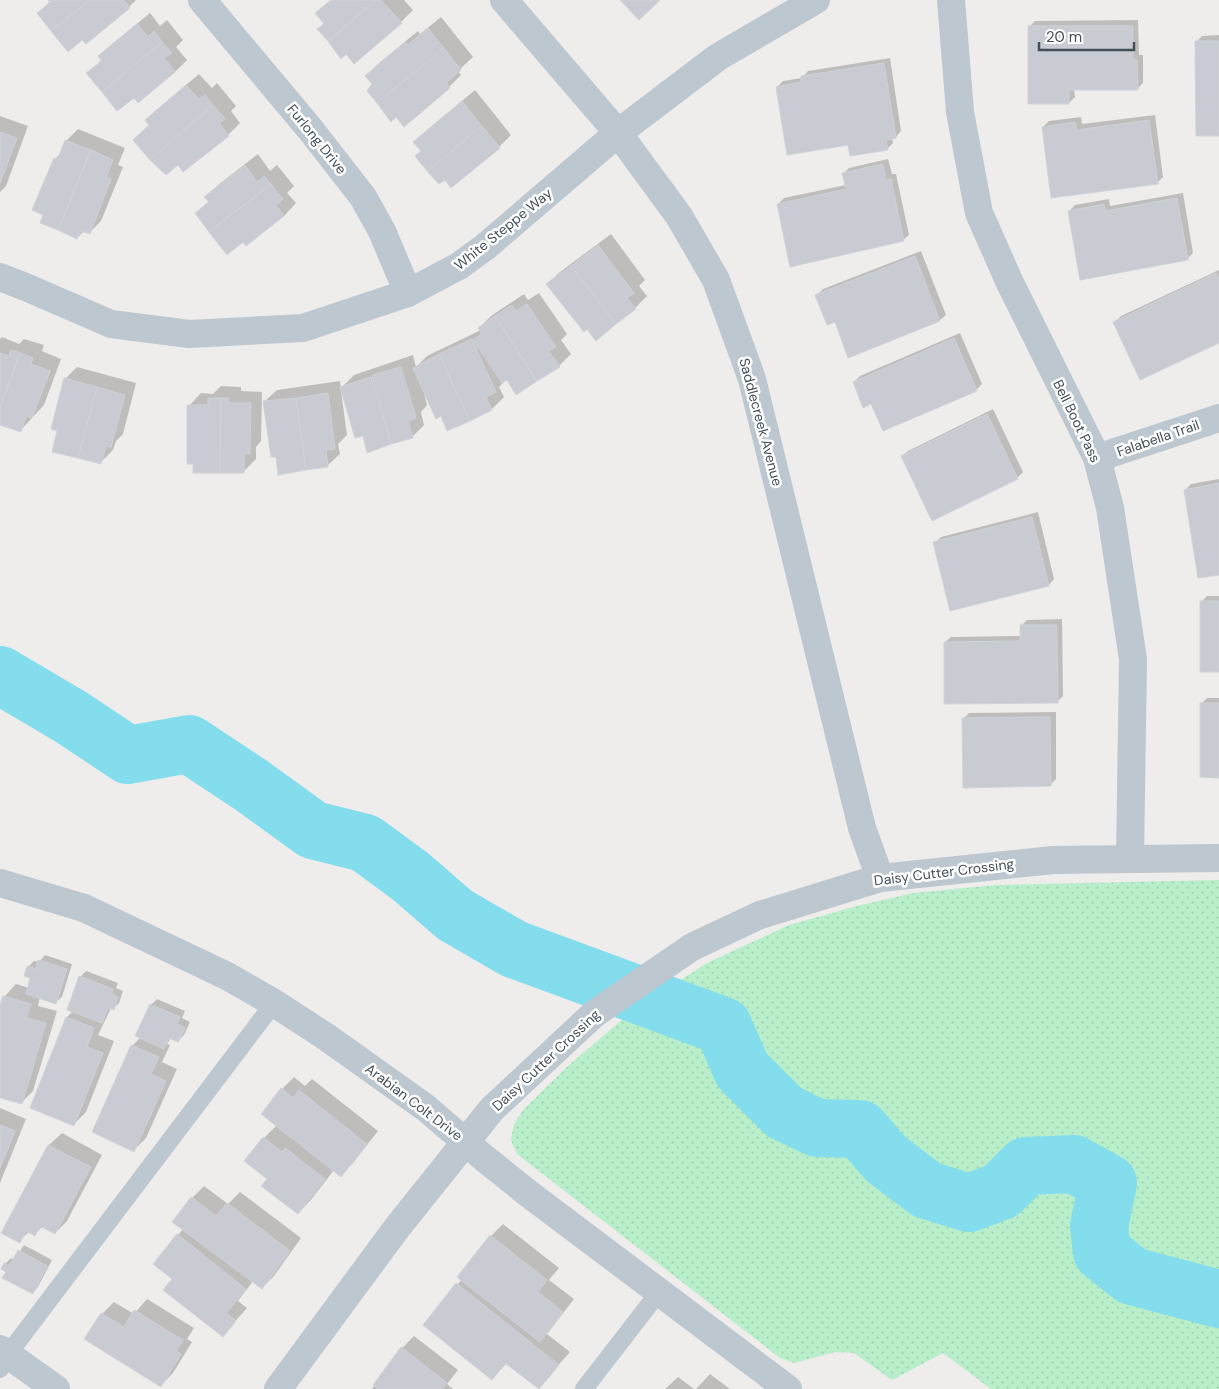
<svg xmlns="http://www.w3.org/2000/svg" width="1219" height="1389" font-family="'DM Sans',sans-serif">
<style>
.green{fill:url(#green-dots)}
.shadow{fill:#0003}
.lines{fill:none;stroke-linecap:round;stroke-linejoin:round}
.river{stroke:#84dded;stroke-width:58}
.building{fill:#c8cbd1;stroke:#d0d2d8}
.service{stroke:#bcc7cf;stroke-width:18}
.minor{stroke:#bcc7cf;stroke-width:28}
.labels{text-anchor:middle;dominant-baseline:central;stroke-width:5;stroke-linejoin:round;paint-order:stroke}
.street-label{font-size:14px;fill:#445059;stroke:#fff}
</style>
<defs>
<pattern id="green-dots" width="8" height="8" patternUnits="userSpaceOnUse" patternTransform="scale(1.25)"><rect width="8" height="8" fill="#b8efca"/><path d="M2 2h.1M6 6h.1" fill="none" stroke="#9fcfb0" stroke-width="1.8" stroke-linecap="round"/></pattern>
</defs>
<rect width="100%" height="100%" fill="#efecec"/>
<path class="green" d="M1219,880V1389H991L943,1353L892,1380L854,1353L835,1352L794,1363L780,1358L517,1154L511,1140L514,1124L523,1110L568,1066L630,1013L707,963L789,925L857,906L913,893L997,885Z"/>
<path class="shadow" d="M51,0H136L129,7L39,13Z
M331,0H404L413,10L401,22L347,52L319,29L325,23L317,13Z
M150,13L160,26L167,20L183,40L176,47L187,60L175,72L134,96L88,74L102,59L100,56L112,44Z
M441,17L473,57L458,71L461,75L449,87L373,84L366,76L378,64L418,31L420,34Z
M1138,20L1139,55H1143V83L1137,89H1074L1075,97L1069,103L1029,27L1035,21Z
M1219,35V134L1196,42L1202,36Z
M890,58L901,131L896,137H892L893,143L887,149L849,143L777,87L783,81L802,78L808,71Z
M199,74L212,88L217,83L236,106L231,111L240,123L228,135L159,108Z
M475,90L511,135L499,147L422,150L415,142L427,130Z
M1155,115L1163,177L1157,183L1043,127L1049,121L1081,117L1082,124Z
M0,116L28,126L6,186L0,192Z
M78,129L125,148L118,165L123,167L101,221L89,233L84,231L77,238L55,159L62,152L66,141Z
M258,154L270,171L277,165L294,186L287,193L296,203L284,216L247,244L244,240L197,213L209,201L206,197L218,185Z
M888,159L892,174H896L909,235L903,240L778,204L784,198L846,185L844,173L849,168Z
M1183,193L1193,253L1187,259L1069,211L1075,205L1109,199L1110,206Z
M611,234L645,280L639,286L647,296L635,308L547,284L560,272Z
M921,251L946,315L940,320L836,321L817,295L823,289Z
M1219,270V341L1115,322L1121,316Z
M539,293L567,334L561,340L571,354L559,366L507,379L499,387L504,397L492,409L442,415L425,392L424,393L427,405L421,412L424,425L412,437L368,451L363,434L342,391H341L347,435L338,444L340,454L327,466L277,455L264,402L277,390L340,381L341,388L354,375L413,355L416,367L427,356L481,330L479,328L491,316L524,294L528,300Z
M960,333L982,384L976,390L872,402L854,382L860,376Z
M2,337L19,344L24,339L44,345L42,351L61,359L44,405L20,431L0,423V339Z
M77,367L136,383L123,434L116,441L113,450L101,462L59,430L65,379Z
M221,386L241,387V391L262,392L261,441L256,447V459L244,471L189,406L201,393L213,394Z
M993,409L1023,472L1017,478L902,456L908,451Z
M1219,479V574L1185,490L1191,484Z
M1038,512L1054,579L1049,585L951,609L935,543L941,537Z
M1207,596H1219V671L1201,602Z
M1062,619L1063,696L1057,702L945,642L951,637L1021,636L1022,625L1027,620Z
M1207,698H1219V776L1201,704Z
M1056,712V779L1050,785L963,719L969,713Z
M45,955L72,964L62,997L56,1002L40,997L38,1006L57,1011L33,1091L21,1103L0,1097V1010L4,997L16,984L29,988L32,978L28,967L34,961L39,962Z
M86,971L118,983L116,988L123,991L119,1003L113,1009L111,1008L98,1035L114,1041L86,1112L74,1124L67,1017L73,1011L80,977Z
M157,999L185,1011L182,1018L190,1022L184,1035L178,1041L171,1038L167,1044L170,1045L162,1062L177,1069L146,1138L134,1150L132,1046L141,1037L137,1035L151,1005Z
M294,1077L305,1086L312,1079L378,1131L353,1163L341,1175L334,1170L310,1201L298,1213L268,1179L264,1138L277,1125L282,1089Z
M0,1108L26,1119L0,1183Z
M62,1133L102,1155L67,1221L55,1233L43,1226L34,1235L29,1232L19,1241L3,1232L49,1145Z
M204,1186L228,1204L240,1192L301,1238L274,1276L262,1288L253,1281L238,1301L247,1308L223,1335L174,1278L178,1235L183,1229L192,1198Z
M503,1224L559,1268L549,1280L574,1299L547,1334L570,1352L538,1388L507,1363L492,1379L425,1325L462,1279L491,1236Z
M24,1245L52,1260L38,1287L32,1293L7,1271L5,1264L11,1258L14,1260Z
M147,1299L194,1328L187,1339L192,1342L173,1373L161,1385L102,1314L114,1302L134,1314Z
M414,1336L458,1370L447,1384L453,1389H372L402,1348Z
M710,1374L730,1389H696Z
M678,1377L694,1389H665Z"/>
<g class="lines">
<path class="river" d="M0,675L71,717L128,755L189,744L251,785L313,830L365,843L410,876L455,915L514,949L723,1026L742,1070L784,1112L817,1128L860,1129L886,1159L927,1190L969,1203L1001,1191L1026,1166L1074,1164L1108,1183L1099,1226L1102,1252L1132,1276L1219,1299"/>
</g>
<path class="building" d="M48,0H90L51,31L37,13L51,2Z
M90,0H124L130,8L86,44L82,40L68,52L51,31Z
M331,0H376L328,41L317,29L324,24L315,13Z
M376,0H381L402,23L354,64L346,54L341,59L328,41Z
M620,0H660L639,20Z
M137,24L148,37L154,31L162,42L102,92L86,73L102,61L98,56Z
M1028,26H1133V60H1137L1138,90H1069V104H1028Z
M428,28L444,48L377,103L367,91L372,84L365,76L405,42L408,45Z
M1195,41H1219V136H1196Z
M162,42L172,53L164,58L175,72L138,103L134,98L117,111L102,92Z
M444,48L461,70L446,83L450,88L404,127L396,117L391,122L377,103Z
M884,63L896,138L886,140L888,150L850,156L848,145L787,155L776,87L801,82V76Z
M186,85L199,99L205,95L213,105L150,160L133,140L149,125L145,120Z
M462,101L482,126L427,171L415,156L421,151L413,142Z
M213,105L225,119L219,123L229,136L183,172L178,165L166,175L150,160Z
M1149,120L1158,184L1051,198L1042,127L1075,122L1077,130Z
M482,126L500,148L451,188L445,180L439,184L427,171Z
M0,132L17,138L0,183Z
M65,140L91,150L58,230L40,223L43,215L32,210L54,158L58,159Z
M91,150L113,160L106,177L111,179L90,234L81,231L77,239L58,230Z
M883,164L886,180L891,179L904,241L790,267L777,204L846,189L842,173Z
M245,165L257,182L264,176L271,184L209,232L195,213L209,202L204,197Z
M271,184L283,199L276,205L284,216L246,246L243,242L227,255L209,232Z
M1177,198L1188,260L1080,280L1068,211L1104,204L1105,211Z
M598,245L634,293L627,298L636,309L616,324L571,266Z
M915,256L940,321L848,358L835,322L827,325L815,295Z
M571,266L616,324L596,341L587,329L584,332L546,284Z
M1216,273L1219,279V343L1140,380L1113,322Z
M527,304L556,347L549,351L560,367L537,381L495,316L512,305L516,311Z
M495,316L537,381L516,395L507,380L502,383L473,340L482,334L478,328Z
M954,338L977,391L883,431L871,404L863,408L853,382Z
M472,339L496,392L486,397L492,410L470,421L439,354Z
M11,350L20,353L0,408V353L9,356Z
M20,353L33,358L31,364L50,371L32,418L26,416L21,432L0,425V408Z
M439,354L470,421L447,431L441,416L436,419L413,368Z
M401,367L416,418L408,421L413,438L391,444L372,375Z
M371,377L391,444L367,453L363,436L355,438L340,387Z
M64,378L97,387L78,458L52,452L57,431L51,429Z
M97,387L125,395L111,447L106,446L101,464L78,458Z
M328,393L335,449L326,450L328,467L306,470L296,398Z
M208,398H221L220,473H193V464H187V405H208Z
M221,398H229V403H251L250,454H244V473H220Z
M296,398L306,470L278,475L276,457H271L263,401Z
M987,414L1018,479L932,521L901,456Z
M1219,483V575L1198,578L1184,490Z
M1032,517L1049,586L950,611L933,542Z
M1200,601H1219V672H1200Z
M1020,625H1057L1058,703L944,704V642L1020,641Z
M1200,703H1219V778L1200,777Z
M1040,717H1050L1051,786L963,788L962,718Z
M38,960L67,969L56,1004L26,994L30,978L24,976L27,966L36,969Z
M79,976L113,989L111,994L118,997L114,1010L108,1008L102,1023L67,1010Z
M3,996L31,1004L26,1018L46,1023L22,1104L0,1098V1005Z
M150,1004L180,1017L177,1024L185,1028L178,1042L169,1038L164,1049L135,1036Z
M66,1017L94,1028L87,1047L103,1053L74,1126L30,1108Z
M131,1045L159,1057L151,1074L166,1081L134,1152L92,1132Z
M281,1088L293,1098L299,1090L367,1144L341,1177L261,1114Z
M0,1125L15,1131L0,1168Z
M263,1137L282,1152L285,1148L325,1179L298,1214L261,1186L267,1179L244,1161Z
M48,1145L91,1167L55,1234L40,1226L35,1236L26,1231L20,1243L1,1233Z
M191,1197L216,1216L227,1203L290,1251L262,1289L172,1222Z
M177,1234L246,1289L226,1313L236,1321L223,1337L163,1290L172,1279L153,1264Z
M490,1235L547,1280L538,1292L563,1312L540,1342L457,1277Z
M18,1250L47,1266L33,1294L2,1278L6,1272L1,1269L4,1263L9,1266Z
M456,1283L559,1365L539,1389L505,1363L492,1380L423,1325Z
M134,1310L183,1340L176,1351L181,1354L161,1387L84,1339L101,1313L124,1327Z
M401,1347L447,1383L442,1389H378L373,1385Z"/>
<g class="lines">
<path class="service" d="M0,1369L15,1345L274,1003
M584,1389L659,1292"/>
<path class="minor" d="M202,0L310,129L363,197L382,231L408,293
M504,0L618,133L679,216L716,280L752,379L862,828L880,878
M951,0L960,112L979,213L1010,283L1097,458L1110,508L1133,659L1130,858
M0,277L28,288L111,324L189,334L303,328L408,293L459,266L485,247L618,133L718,57L816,0
M1097,458L1219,418
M0,883L84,908L227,976L274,1003L325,1036L426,1108L484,1158L529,1194L788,1389
M0,1349L56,1389
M278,1389L396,1229L492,1109L594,1014L692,947L760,915L880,878L1053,860L1219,858"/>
</g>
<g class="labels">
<g class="street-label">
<text transform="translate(317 139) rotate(51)">Furlong Drive</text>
<text transform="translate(503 229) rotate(-39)">White Steppe Way</text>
<text transform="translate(1077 421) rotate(64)">Bell Boot Pass</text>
<text transform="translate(761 422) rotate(75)">Saddlecreek Avenue</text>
<text transform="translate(1158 438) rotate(-19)">Falabella Trail</text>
<text transform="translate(944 872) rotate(-7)">Daisy Cutter Crossing</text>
<text transform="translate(546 1060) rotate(-43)">Daisy Cutter Crossing</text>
<text transform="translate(414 1102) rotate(37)">Arabian Colt Drive</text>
</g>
</g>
<path d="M1039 42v8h95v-8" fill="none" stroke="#445059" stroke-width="2.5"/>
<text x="1046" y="42" font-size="15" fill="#445059" stroke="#ffffff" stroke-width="4" paint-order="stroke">20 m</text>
</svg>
